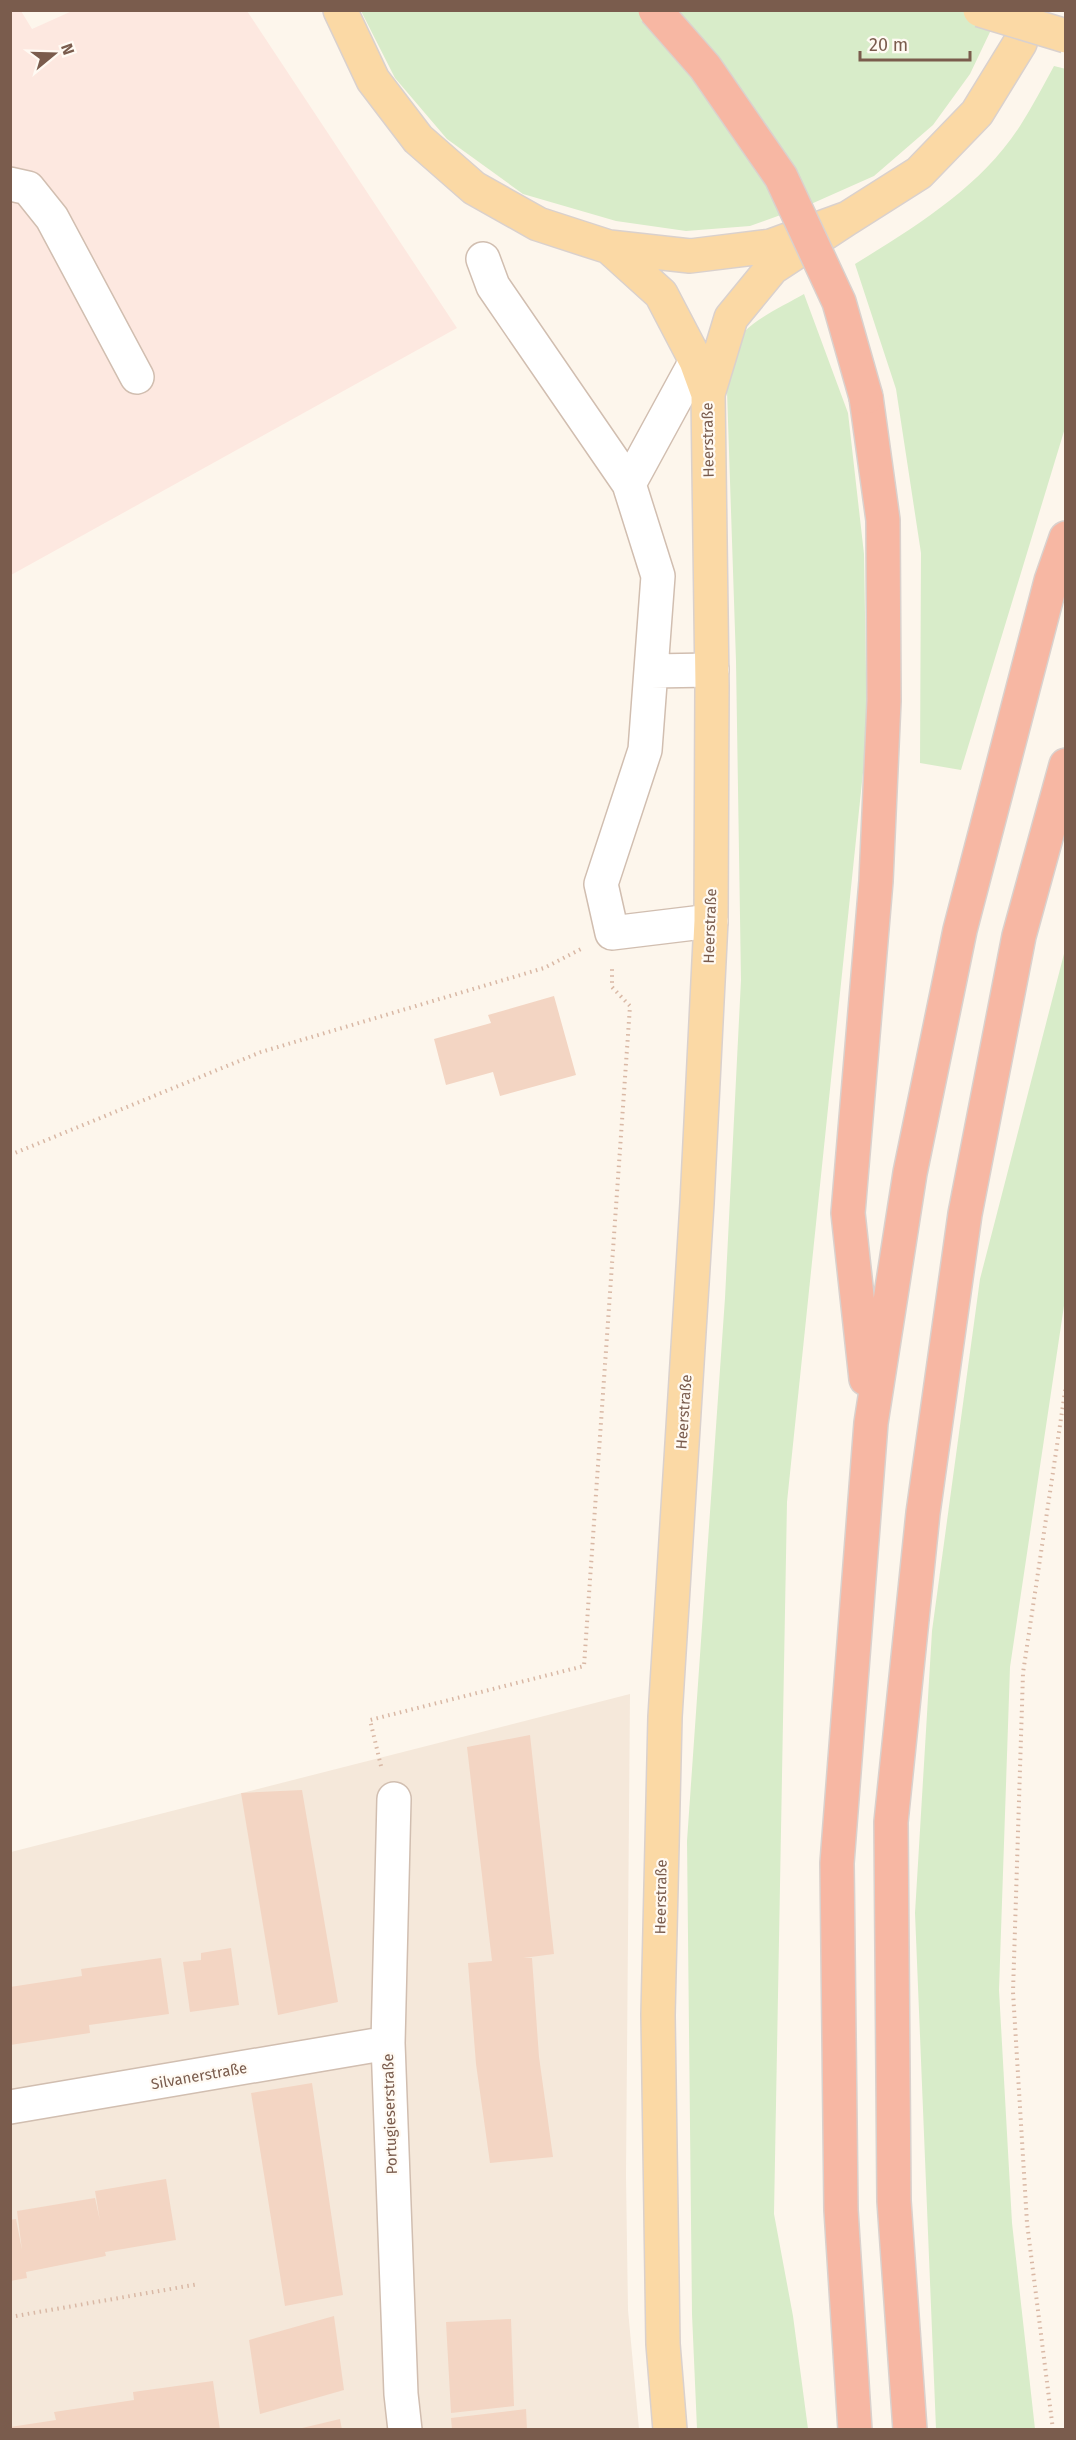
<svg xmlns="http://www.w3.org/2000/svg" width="1076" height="2440" font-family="'Fira Sans',sans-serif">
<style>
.residential{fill:#f5e8da}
.commercial{fill:#fde8e0}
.green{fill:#d8ecc9}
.building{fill:#f3d5c3}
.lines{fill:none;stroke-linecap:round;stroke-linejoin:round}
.minor-casing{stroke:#d1beb0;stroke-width:36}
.major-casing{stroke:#dad1cd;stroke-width:36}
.highway-casing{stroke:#dad1cd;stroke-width:36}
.path{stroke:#d9b8a5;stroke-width:4;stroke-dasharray:1.5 4.5;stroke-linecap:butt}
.minor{stroke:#fff;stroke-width:33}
.major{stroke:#fbd9a5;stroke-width:33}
.highway{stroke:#f7b7a3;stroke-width:33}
.major-bridge-casing{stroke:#dad1cd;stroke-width:36;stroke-linecap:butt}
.highway-bridge-casing{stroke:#dad1cd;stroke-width:36;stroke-linecap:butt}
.major-bridge{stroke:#fbd9a5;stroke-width:33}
.highway-bridge{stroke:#f7b7a3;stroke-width:33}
.labels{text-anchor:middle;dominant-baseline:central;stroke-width:4.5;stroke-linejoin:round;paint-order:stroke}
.street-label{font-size:15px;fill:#7a5c4d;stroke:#fffaf3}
</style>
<rect width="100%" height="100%" fill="#fdf6ec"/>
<path class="residential" d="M630,1694L626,2176L628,2310L639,2429L11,2430V1852Z"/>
<path class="commercial" d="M11,11H21L32,29L72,11H247L457,328L11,575Z"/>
<path class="green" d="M361,11H1000L970,74L933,125L874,176L811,204L750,226L686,231L616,221L523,194L447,139L395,78Z
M1054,66L1066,69L1065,428L961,770L920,763L921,553L896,389L855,264C915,227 981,187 1020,126C1032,107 1043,86 1054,66Z
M804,294L848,413L864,554L867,734L787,1502L774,2214L793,2316L808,2429H697L692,2314L687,1841L725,1298L741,980L736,661L727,391C730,374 732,345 744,332C760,316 785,305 804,294Z
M1065,950V1299L1010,1667L999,1990L1012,2223L1035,2429H936L915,1913L932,1631L980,1279Z"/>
<path class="building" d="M554,996L576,1075L500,1096L493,1072L446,1085L434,1039L491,1023L488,1015Z
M530,1735L554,1954L523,1958H532L539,2057L553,2157L490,2163L476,2064L468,1963L492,1961L467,1747Z
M302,1790L338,2002L278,2015L241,1793Z
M231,1948L239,2005L190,2012L183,1962L201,1960V1953Z
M161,1958L169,2014L89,2025L90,2033L10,2045V1987L82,1976L81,1969Z
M312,2083L343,2295L285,2306L251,2093Z
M166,2179L176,2240L105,2252L106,2256L26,2272L27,2278L10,2281V2220L16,2219L22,2250L17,2211L95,2198L100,2221L95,2191Z
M334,2316L344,2390L260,2414L249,2340Z
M511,2319L514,2406L451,2413L446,2322Z
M213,2381L220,2430H10V2427L56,2420L54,2412L134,2400L133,2392Z
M526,2409L527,2430H452L451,2418Z
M340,2419L342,2430H298V2429Z"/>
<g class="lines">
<defs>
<path id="minor" d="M10,184L28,188L52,218L137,377
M483,259L493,286L629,484L658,576L645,750L601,884L612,933L711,921
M629,484L696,361
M651,671L712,670
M394,1799L388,2043L401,2394L405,2430
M10,2107L388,2043"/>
<path id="major" d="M340,10L373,80L418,139L474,188L538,224L609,247L690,256L771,246L848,218L919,173L977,113L1020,43L1030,10
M609,247L661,294L696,361L708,394
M670,2430L663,2344L658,2015L665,1717L697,1203L711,921L712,686L708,394L731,318L772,268L848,218"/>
<path id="highway" d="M866,397L883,520L884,701L876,881L848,1213L866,1379
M855,2430L841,2210L837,1863L871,1423L910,1173L960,930L1051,581L1066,538
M910,2430L894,2201L891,1822L923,1513L965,1214L1019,936L1066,765"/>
</defs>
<use href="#minor" class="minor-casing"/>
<use href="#major" class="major-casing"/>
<use href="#highway" class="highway-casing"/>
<path class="path" d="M10,1155L261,1052L544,968L581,949
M381,1766L370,1720L584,1666L630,1006L612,987V968
M10,2317L199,2284
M1053,2430L1027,2223L1013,1992L1023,1673L1066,1385"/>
<use href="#minor" class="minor"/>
<use href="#major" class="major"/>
<use href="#highway" class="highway"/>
<defs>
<path id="major-bridge" d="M980,10L1066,36"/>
<path id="highway-bridge" d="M655,10L705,67L781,177L839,302L866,397"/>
</defs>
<use href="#major-bridge" class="major-bridge-casing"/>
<use href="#highway-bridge" class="highway-bridge-casing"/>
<use href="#major-bridge" class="major-bridge"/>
<use href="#highway-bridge" class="highway-bridge"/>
</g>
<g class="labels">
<g class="street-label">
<text transform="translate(708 440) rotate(-91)">Heerstraße</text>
<text transform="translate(710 926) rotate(-88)">Heerstraße</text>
<text transform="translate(684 1412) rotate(-86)">Heerstraße</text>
<text transform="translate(661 1897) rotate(-89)">Heerstraße</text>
<text transform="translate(199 2076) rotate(-10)">Silvanerstraße</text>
<text transform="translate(390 2114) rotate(-92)">Portugieserstraße</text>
</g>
</g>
<rect width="1076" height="2440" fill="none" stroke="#7a5c4d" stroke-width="24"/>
<g transform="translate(54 54) rotate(71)" stroke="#fffaf3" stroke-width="4.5" paint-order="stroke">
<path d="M0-4.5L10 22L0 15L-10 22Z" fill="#7a5c4d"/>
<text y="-9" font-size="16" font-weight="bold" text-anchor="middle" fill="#7a5c4d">N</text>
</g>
<path d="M860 51v9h110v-9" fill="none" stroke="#7a5c4d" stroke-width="3"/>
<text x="869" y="51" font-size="18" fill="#7a5c4d" stroke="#fffaf3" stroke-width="4.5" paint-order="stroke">20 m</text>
</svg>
